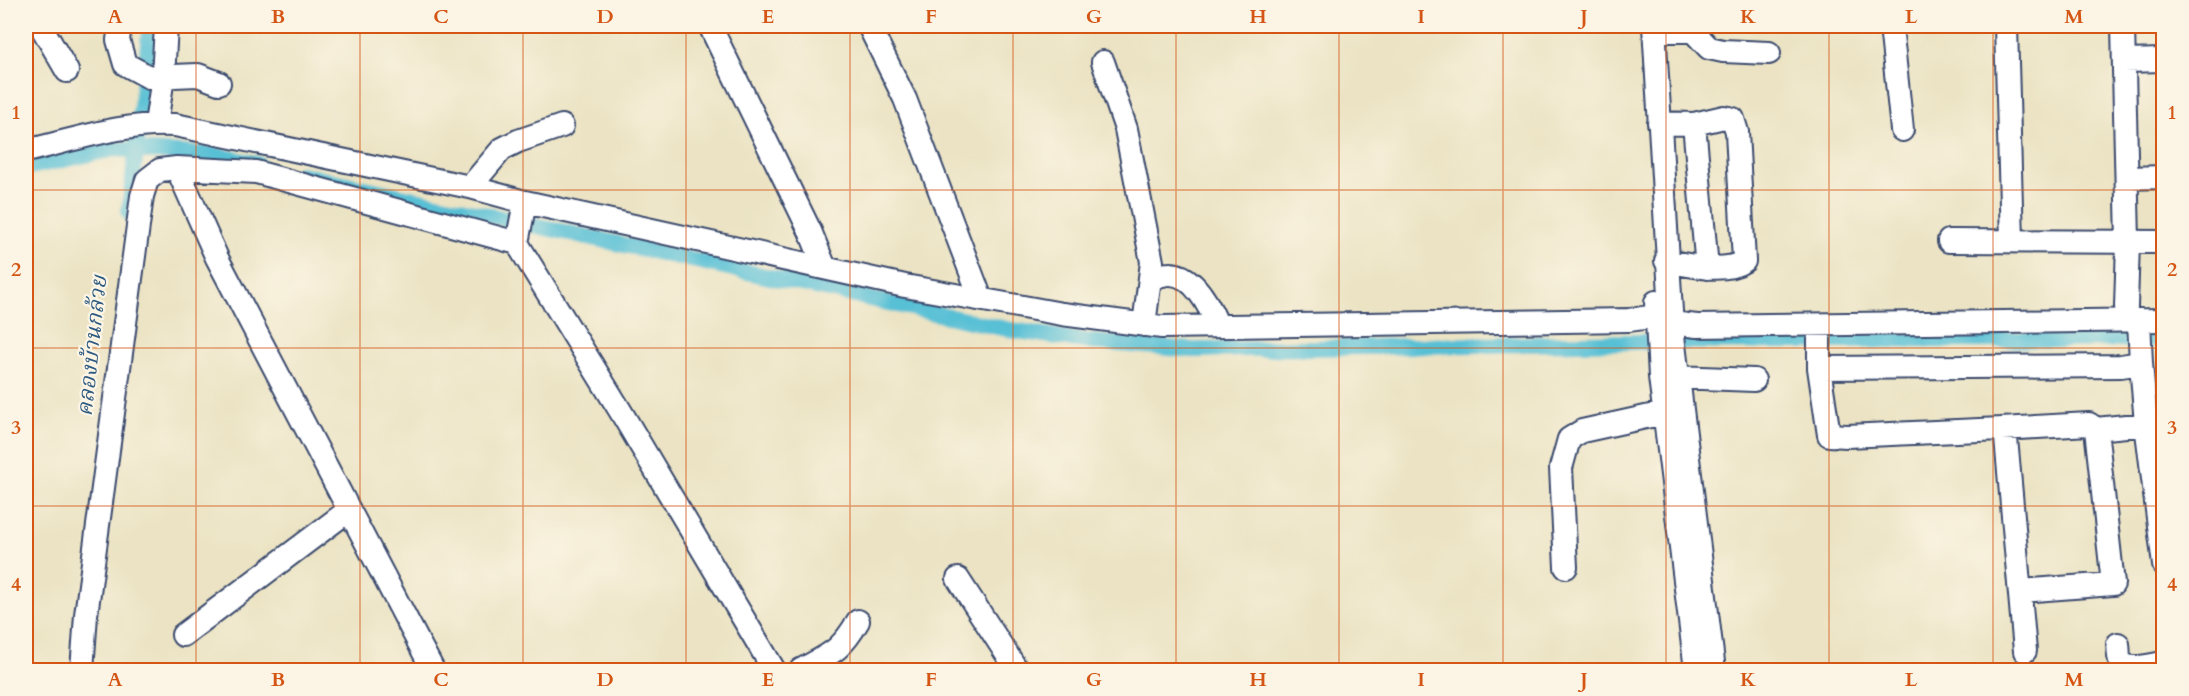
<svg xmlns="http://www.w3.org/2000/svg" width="2189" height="696" font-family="Cardo,'Noto Serif Thai',serif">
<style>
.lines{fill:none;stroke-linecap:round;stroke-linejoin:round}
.canal{stroke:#58c0d5;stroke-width:16}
.minor-casing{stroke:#3a4a6d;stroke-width:26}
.minor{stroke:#fff;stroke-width:22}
.grid{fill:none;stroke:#d45514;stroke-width:1.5;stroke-opacity:0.55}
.labels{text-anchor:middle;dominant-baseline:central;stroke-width:4.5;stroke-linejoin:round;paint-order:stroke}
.water-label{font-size:22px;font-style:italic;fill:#2d5a82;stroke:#fcf5e5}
.neatline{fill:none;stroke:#d45514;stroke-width:2}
.grid-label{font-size:20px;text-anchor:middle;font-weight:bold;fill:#d45514}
</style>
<rect width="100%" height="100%" fill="#fcf5e5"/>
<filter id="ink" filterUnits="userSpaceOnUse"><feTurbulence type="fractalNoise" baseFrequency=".0167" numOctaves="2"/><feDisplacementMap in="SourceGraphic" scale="12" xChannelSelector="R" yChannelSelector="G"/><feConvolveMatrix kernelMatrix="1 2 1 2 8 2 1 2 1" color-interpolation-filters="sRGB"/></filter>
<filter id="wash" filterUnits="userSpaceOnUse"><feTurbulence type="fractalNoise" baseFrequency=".008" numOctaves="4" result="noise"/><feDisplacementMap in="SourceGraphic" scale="24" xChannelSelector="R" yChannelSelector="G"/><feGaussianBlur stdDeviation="1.35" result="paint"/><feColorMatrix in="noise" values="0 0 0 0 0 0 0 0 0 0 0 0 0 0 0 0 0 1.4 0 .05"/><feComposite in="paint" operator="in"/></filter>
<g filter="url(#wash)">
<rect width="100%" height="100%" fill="#ebe3c3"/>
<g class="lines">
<path class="canal" d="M26,168L114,149L216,155L258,164
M301,174L1011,330L1092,342L1194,350L1637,342L2164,339
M129,213L150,26"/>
</g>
</g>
<g filter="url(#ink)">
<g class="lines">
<defs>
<path id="minor" d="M41,26L67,71
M120,26L118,40L125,64L149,77L198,75L219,83
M710,26L810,231L825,268
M869,26L905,99L981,299
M1654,26L1672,328L1714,670
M1891,26L1902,130
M2006,26L2012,241
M2123,26L2128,242L2126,307
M1655,31H1693L1709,48L1723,51L1769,53
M2124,61L2164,60
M1103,62L1126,129L1152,262L1144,325
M1659,123L1694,124L1724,117L1733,119L1737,132L1744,261C1725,274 1688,265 1666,261
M156,124L163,77L166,26
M1694,124L1707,268
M26,151C74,140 125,122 175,125L470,187L525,202L905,286L1062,314L1162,327L1629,320L1657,316L1671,323L1697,326L2164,320
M177,168L217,258L433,670
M2127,178L2164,177
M470,187L502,149L518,141L562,126
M525,202L517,243L621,412L774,670
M1949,241L2164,242
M1150,279C1156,277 1163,274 1169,274C1193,273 1210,307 1218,326
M1656,302L1660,377L1696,670
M1819,325V368L2121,366L2141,363L2139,320
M2141,363L2146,424
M1819,368L1829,435L1847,436L2001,429L2006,438L2025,651
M1676,377L1754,380
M2001,429L2089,424L2096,429L2113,584L2020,591
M2096,429L2146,424L2164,565
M1566,567L1561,468L1569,439L1582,431L1664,413
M958,579L1017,670
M183,635L349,510
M2118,644C2119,649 2118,656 2120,660C2126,673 2153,664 2164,663
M82,670L86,615L142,196L147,180L160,170L177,168L256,172L517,243
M801,670C830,654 841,651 858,621"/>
</defs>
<use href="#minor" class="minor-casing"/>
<use href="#minor" class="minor"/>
</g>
</g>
<path class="grid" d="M196,26V670M360,26V670M523,26V670M686,26V670M850,26V670M1013,26V670M1176,26V670M1339,26V670M1503,26V670M1666,26V670M1829,26V670M1993,26V670M26,190H2164M26,348H2164M26,506H2164"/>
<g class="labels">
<g class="water-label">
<text transform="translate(92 346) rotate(-84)">คลองบ้านกล้วย</text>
</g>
</g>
<rect width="2189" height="696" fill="none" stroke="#fcf5e5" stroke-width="66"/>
<rect x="33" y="33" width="2123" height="630" class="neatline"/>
<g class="grid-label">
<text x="115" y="23">A</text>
<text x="278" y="23">B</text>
<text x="441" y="23">C</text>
<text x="605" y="23">D</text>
<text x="768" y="23">E</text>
<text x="931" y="23">F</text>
<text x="1094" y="23">G</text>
<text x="1258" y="23">H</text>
<text x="1421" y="23">I</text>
<text x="1584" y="23">J</text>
<text x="1748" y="23">K</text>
<text x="1911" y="23">L</text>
<text x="2074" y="23">M</text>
<text x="16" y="119">1</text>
<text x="2172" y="119">1</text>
<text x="16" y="276">2</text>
<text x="2172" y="276">2</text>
<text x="16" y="434">3</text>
<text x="2172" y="434">3</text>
<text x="16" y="591">4</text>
<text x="2172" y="591">4</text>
<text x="115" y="686">A</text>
<text x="278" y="686">B</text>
<text x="441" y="686">C</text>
<text x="605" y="686">D</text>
<text x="768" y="686">E</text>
<text x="931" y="686">F</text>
<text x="1094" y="686">G</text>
<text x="1258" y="686">H</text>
<text x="1421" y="686">I</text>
<text x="1584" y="686">J</text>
<text x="1748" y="686">K</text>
<text x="1911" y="686">L</text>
<text x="2074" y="686">M</text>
</g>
</svg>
